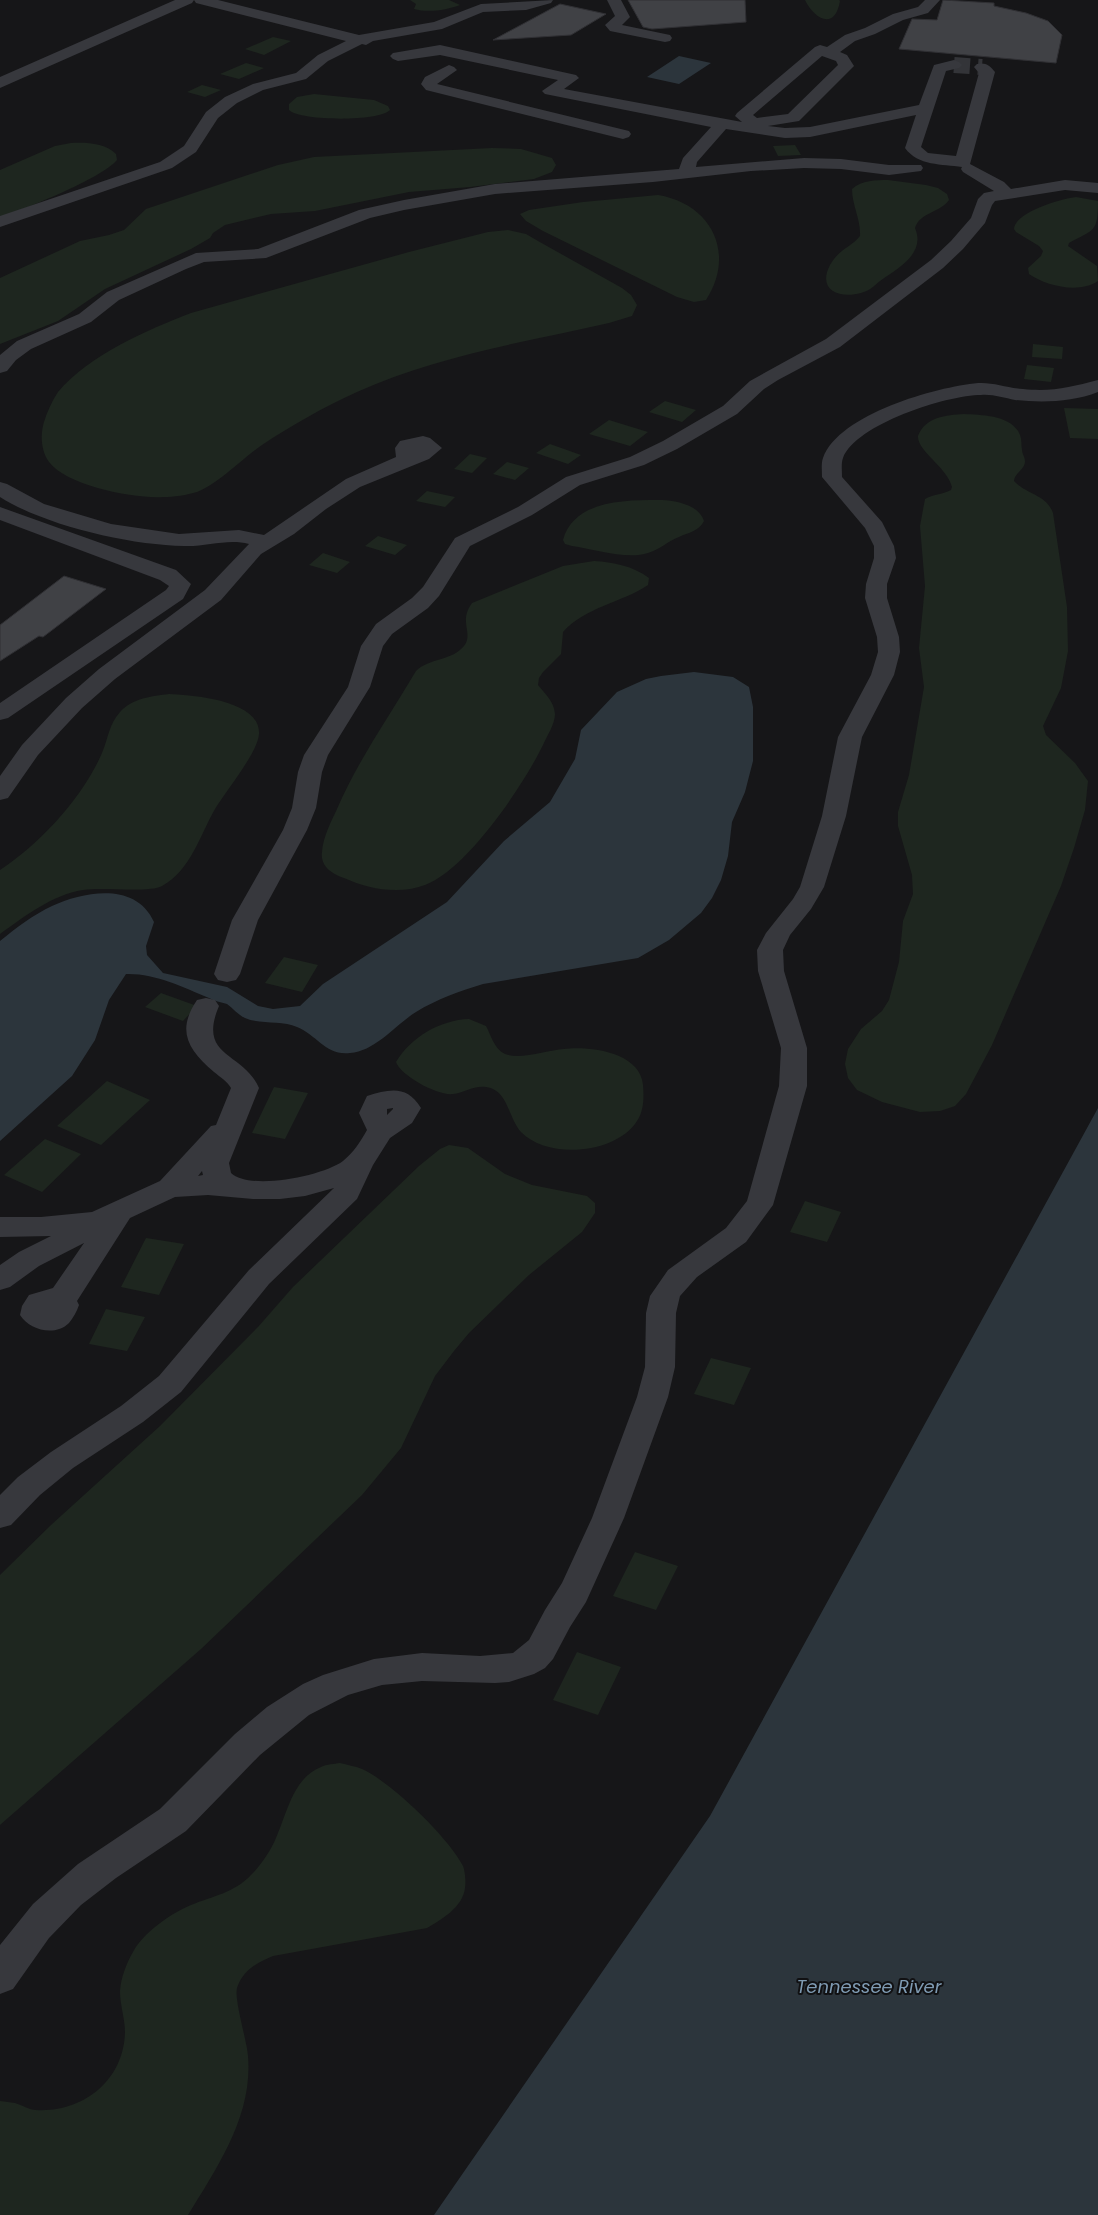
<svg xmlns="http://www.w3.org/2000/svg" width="1098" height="2215" font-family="Poppins,sans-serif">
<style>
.green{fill:#1e261f}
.water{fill:#2c353c}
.building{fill:#404145;stroke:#303034}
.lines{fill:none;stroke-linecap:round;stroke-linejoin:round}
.minor-tunnel{stroke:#333438;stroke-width:16;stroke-dasharray:16 8;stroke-linecap:butt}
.minor{fill:#37383d;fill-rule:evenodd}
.labels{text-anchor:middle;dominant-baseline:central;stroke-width:4;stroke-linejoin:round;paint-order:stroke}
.near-water-label{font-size:18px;font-style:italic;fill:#7f9bb3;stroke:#111113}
</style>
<rect width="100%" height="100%" fill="#161618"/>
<path class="green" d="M410,0H449L460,5C447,10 428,13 414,9L416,4Z
M805,0H839L840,1C835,31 814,19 805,0Z
M273,37L291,41L264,55L245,49Z
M246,63L264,68L239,79L220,74Z
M202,85L221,90L205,97L187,92Z
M314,94L374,100L388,106L390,110C379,122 300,121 289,110V104L297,97Z
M71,143C85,142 106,143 116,154L117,160C101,179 26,208 0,218V170L55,146Z
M795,145L801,155L778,156L773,146Z
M492,148L521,149L552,158L556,165L552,172L534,179L470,187L409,192L315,211L271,214L225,225L213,233L210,238L191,249L105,289L58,321L0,344V278L80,241L109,235L124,230L146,209L278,165L314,157Z
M888,180L926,185L938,188L947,194L949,200C940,213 920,212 915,228C926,254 898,268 880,281C874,286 869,291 861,293C839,299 817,290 830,265C839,249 850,248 860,236C861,220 852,205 852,189C862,180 876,180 888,180Z
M658,195C712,204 736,254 706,300L694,302L677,297L543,231L526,221L520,214L529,210L583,202Z
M1076,197L1098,201C1098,233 1094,229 1069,243L1068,246L1097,266L1098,281C1079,294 1046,286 1029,274L1028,268L1041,256L1043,251L1039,246L1016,232L1014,229C1015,212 1061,199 1076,197Z
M508,230L526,234L538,241L622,288L631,295L637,305L632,316L609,323C525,342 436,356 357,392C324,407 292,425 262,445C243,458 217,485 197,492C187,495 174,497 163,497C135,499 67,486 49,462C41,451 40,435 44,422C47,412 52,401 58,392C89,355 147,330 191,313L409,252L488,232Z
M1033,344L1063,347L1062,359L1032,357Z
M1027,365L1054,368L1051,382L1024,379Z
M665,401L696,410L682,422L649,412Z
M1064,408L1098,409V439L1070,438Z
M964,414C982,415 1012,415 1020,435C1022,440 1021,445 1022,450C1022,454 1025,457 1025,461C1025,470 1015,472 1014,481C1027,495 1046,494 1053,513L1067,607L1068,651L1061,688L1043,726L1046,735L1075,763L1088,781L1085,810L1074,848L1061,886L992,1045L966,1094L955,1106L940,1111L920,1112L882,1102L857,1090L848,1078L845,1064L848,1049L861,1029L882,1011L889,1000L899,962L903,921L913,894L912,875L898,826V812L909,775L924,687L919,648L925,586L920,526L925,499C933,494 942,495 951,490L952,487C947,467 917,451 918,436C925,417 946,415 964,414Z
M609,420L648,432L630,446L589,434Z
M550,444L581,455L568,464L536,453Z
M470,454L487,458L472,473L454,469Z
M507,462L529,468L515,480L493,474Z
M427,491L455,497L445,507L416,501Z
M662,500C677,501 699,505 704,521C698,532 689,532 679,537C668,541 659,550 648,553C627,560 594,549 572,546L565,544L563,540C574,499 628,500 662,500Z
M378,536L407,545L395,555L365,546Z
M323,553L350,562L337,573L309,565Z
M594,561C613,562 633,566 649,578L648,585C621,603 585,607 563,632L561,654L543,672L539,678L538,685C545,694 554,701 555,714C555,724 547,736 543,745C523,786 467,869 425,885C398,895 369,889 344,878C332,874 320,866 322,852C323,837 331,822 337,809C358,760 389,717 416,671C429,658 452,661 464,646C474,633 458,622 472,603L563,566Z
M169,694C192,695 261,700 259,734C258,752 226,791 215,809C200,835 191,870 162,886C150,893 103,887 83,890C52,895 25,916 0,934V870C40,844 83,797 102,753C108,739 109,724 120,712C133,698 152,696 169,694Z
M284,957L318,965L302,992L265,983Z
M161,993L197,1006L183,1021L145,1007Z
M469,1019L486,1026C491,1035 494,1049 505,1054C520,1060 548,1050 564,1049C590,1046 640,1052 643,1085C644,1097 644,1111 637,1121C616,1154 548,1160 521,1132C508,1117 508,1090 486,1087C474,1085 464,1093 453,1094C438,1096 401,1076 396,1062C411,1037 440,1020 469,1019Z
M107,1081L150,1100L101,1145L57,1126Z
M274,1087L308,1093L285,1139L252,1133Z
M45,1139L81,1154L42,1192L4,1175Z
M449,1145L468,1148L505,1174L532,1185L587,1196L595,1203V1213L582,1232L529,1275L469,1333L454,1351L435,1376L401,1448L362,1495L201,1649L0,1825V1575L51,1525L160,1426L258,1327L293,1287L419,1166L440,1149Z
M805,1201L841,1212L827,1242L790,1232Z
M146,1238L184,1244L159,1295L121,1287Z
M106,1309L145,1317L127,1351L89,1344Z
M711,1358L751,1368L734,1405L694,1394Z
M635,1552L678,1566L656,1610L613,1596Z
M577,1652L621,1667L598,1715L553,1700Z
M340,1763C347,1765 355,1766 362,1769C391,1782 448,1837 463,1866C465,1871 466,1882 465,1888C463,1907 441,1920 427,1928L273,1956C257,1963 243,1970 237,1988C234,2000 247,2041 248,2056C253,2115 218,2166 188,2215H0V2101C5,2102 10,2102 15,2103C22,2105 29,2110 36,2110C82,2113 124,2081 125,2032C125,2019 120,2005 120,1991C121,1978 126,1964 133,1952C144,1932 170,1914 191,1905C213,1896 234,1893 251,1875C261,1865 270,1852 276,1838C287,1813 293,1778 321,1767C327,1764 334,1764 340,1763Z"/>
<path class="water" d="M679,56L711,63L679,84L647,77Z
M694,672L733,677L749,687L753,707V761L745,792L732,822L728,856L721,880L712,898L701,913L669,940L638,958L483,984C460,991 437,999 416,1012C395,1025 376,1051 350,1053C326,1056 317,1035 297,1027C282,1020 261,1025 245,1018C238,1015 233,1008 227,1004C221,1002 214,1001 209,998C183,987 154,973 126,974L109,1000L95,1040L72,1076L0,1141V941C16,928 33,915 52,906C85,891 136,882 154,922L146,946L147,955L163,973L227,987L258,1006L273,1009L300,1006L323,984L447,902L504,841L550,802L575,759L581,730L617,692L646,679L661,676Z
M1098,1108V2215H434L710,1816Z"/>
<path class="building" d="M628,0H745L746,22L652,29L643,27Z
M943,0L994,3V6L1026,13L1048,21L1062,35L1056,63L899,49L912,19L937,20Z
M560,4L606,14L571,35L493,40Z
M64,576L106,589L43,637L39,636L0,661V625Z"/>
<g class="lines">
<path class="minor-tunnel" d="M954,65L982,67"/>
<path class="minor" d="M175,0H218L359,35L434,22L481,4L553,0L551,3L526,10L483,12L442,29L373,41L366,45L362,44L328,61L306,79L263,90L237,103L218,118L196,152L172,168L0,227V216L160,162L184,146L206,112L225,97L253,84L296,73L318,55L346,41L196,3L194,0L192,3L0,88V77Z
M607,0H621L630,17L622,25L670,35L672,38L670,41L665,42L610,31L605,25L615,16Z
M925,0H940L928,13L903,20L875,34L855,41L840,52L847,55L854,66L799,121L768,126L785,128L810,127L919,105L934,65L954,60L959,62L962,65L959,68L946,71L921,147L928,153L956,156L979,73L974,67L977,64C985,62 990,65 995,72L970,164L1004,182L1011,189L1065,180L1098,183V193L1065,190L995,201L992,205L985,223L963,249L943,268L840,347L778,380L764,389L737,414L677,449L644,465L580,485L532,515L470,546L439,596L428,608L392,634L383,646L370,687L328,755L322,772L316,808L307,830L258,920L240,974L236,980L227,982L218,980L214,974L232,920L283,830L292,808L298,772L304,755L348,687L361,646L376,624L412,598L423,587L455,538L518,507L566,477L630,457L663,441L723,406L750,381L826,339L931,260L951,241L971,218L978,199L984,193L994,191L963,172L961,169L962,167C942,164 918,166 905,148L916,115L810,137L785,138L726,129L697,162L696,167L804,158L841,159L889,165H921L923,168L921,171L889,175L841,169L804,168L751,171L653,182L495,194L404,210L370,218L266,258L204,262L186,269L119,300L91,322L31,349L16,360L7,371L0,373V355L17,341L79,314L107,292L196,253L258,249L359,210L404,200L495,184L679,169L683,158L711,127L545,94L542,91L558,80L440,55L398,61L393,59L390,56L393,53L440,45L576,75L579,78L564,89L742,122L735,116L737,113L815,47L820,45L827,47L845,35L865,28L893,14L918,7ZM822,56L836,61L838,65L788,114L757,118L753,115Z
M449,65L454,67L457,70L437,84L629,131L631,134L629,137L623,139L426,90L421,84L425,77Z
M1098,380V392C1072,402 1043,403 1015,400C1004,398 993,394 981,395C947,395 856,424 843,458C841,463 842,471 842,477L882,522L894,546L896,558L887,584V598L899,637L900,652L894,675L862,737L846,816L824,887L811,909L790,935L783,950L784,971L807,1048V1086L773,1205L746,1242L697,1277L680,1296L676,1313L675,1367L668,1397L624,1518L586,1602L570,1627L553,1659L545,1668L534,1674L509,1682L495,1683L422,1681L382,1685L348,1695L309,1715L260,1755L186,1831L116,1878L81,1905L49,1938L13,1989L0,1994V1945L33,1904L78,1864L160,1809L235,1734L267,1707L303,1684L323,1675L374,1659L422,1653L480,1656L513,1653L529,1640L545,1610L562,1583L592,1518L637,1397L645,1367L646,1313L650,1296L668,1270L726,1228L747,1201L779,1086L781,1048L758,971L757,950L766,933L793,899L800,887L822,816L838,737L871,675L878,652L877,637L865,598L866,584L874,558V546L865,528L822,477C822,471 821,463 823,458C839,414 936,387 978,383C993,382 1008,388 1023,389C1052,392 1071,387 1098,380Z
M423,436L430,438L442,448L429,459L360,487L326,509L294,534L261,554L221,600L115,679L82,708L38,755L8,798L0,800V776L22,745L66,698L99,669L205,590L249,544C228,538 206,547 184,546C130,545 46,526 0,497V482L7,484L44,504L111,524L179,534L239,530L264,535L346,479L396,457L395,448L400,441Z
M0,507L176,570L191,584L183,599L8,718L0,720V703L166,590L169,586L160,580L0,520Z
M206,998L215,1000L219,1006C197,1058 243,1051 259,1088L229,1163L231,1173C250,1191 323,1176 343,1161C354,1152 360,1142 367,1130L359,1113L367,1096C390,1089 407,1085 421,1108L412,1123L390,1138L373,1165L357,1199L269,1284L181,1392L143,1422L73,1468L40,1495L11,1525L0,1528V1495L18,1477L51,1452L121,1406L159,1376L249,1270L334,1188L305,1196L280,1199H253L208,1195L175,1197L130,1218L77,1301L79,1305C77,1311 73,1318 69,1323C55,1337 29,1330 20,1315L22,1306L29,1295L53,1288L84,1243L39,1266L10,1287L0,1290V1265L19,1252L51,1236L0,1237V1217H41L92,1212L160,1181L211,1126L216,1125L231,1088C227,1081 220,1077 214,1072C188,1050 176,1031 197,1000ZM387,1109L393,1108V1109L387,1115ZM202,1171L203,1175L198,1176Z"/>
</g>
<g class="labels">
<g class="near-water-label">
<text x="869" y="1986">Tennessee River</text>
</g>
</g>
</svg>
